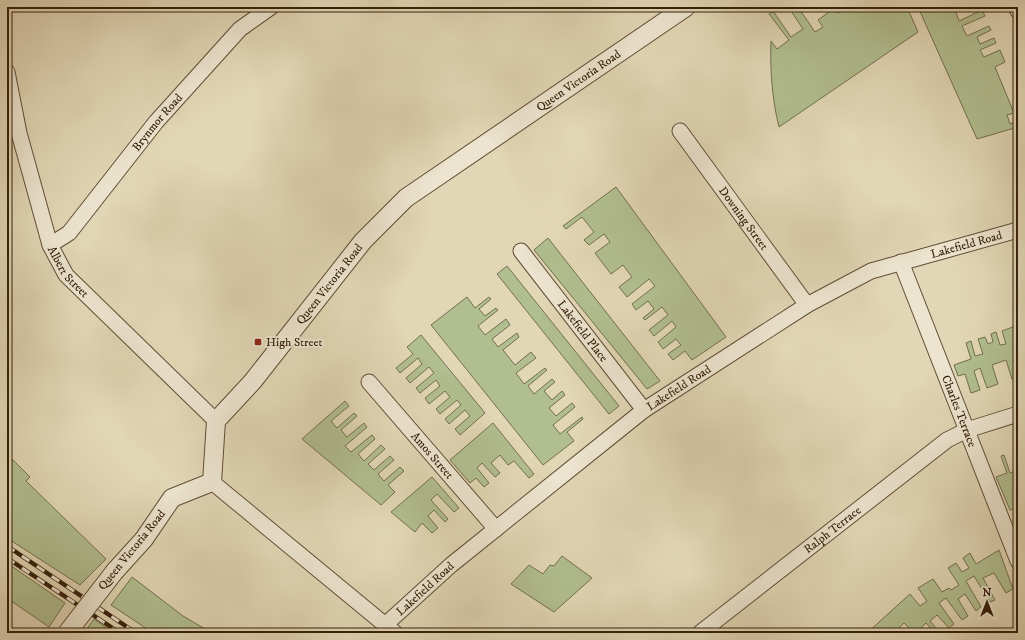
<svg xmlns="http://www.w3.org/2000/svg" width="1025" height="640" font-family="'IM FELL DW Pica',serif">
<style>
.green{fill:#b1be8f;stroke:#736f4e}
.lines{fill:none;stroke-linecap:round;stroke-linejoin:round}
.minor-casing{stroke:#604e36;stroke-width:17}
.tertiary-casing{stroke:#604e36;stroke-width:20}
.minor{stroke:#ece4cf;stroke-width:15}
.tertiary{stroke:#ece4cf;stroke-width:18}
.rail-casing{stroke:#35200c;stroke-width:4.5}
.rail{stroke:#ece4cf;stroke-width:3;stroke-dasharray:9;stroke-linecap:butt}
.tertiary-bridge-casing{stroke:#604e36;stroke-width:20;stroke-linecap:butt}
.tertiary-bridge{stroke:#ece4cf;stroke-width:18}
.poi-dot{fill:#8f2418;stroke:#ece4cf;stroke-width:1.5}
.labels{text-anchor:middle;dominant-baseline:central;stroke-width:3.5;stroke-linejoin:round;paint-order:stroke}
.street-label{font-size:12px;fill:#35200c;stroke:#ece4cf}
.poi-label{font-size:12px;fill:#35200c;stroke:#ece4cf;text-anchor:start}
</style>
<rect width="100%" height="100%" fill="#e1d6b5"/>
<filter id="stains"><feTurbulence type="fractalNoise" baseFrequency=".005" numOctaves="4"/><feColorMatrix values="0 0 0 0 .2 0 0 0 0 .09 0 0 0 0 .02 0 0 0 .5 -.17"/></filter>
<radialGradient id="worn" r=".72"><stop offset=".6" stop-color="#630" stop-opacity="0"/><stop offset="1" stop-color="#630" stop-opacity=".3"/></radialGradient>
<path class="green" d="M791,7H798L815,32L823,27L818,20L829,12L826,7H834L838,13L844,9L843,7H907L918,32L779,127C772,99 770,70 771,41L777,49L789,40L769,14L773,11L791,37L803,29L789,8Z
M918,7H968L956,12L959,21L982,10L985,16L962,26L967,36L989,26L991,30L977,37L980,44L994,38L996,43L980,50L984,57L1000,50L1005,62L995,67L1014,113L1007,115L1010,124L1018,121V127L977,139Z
M616,187L726,337L692,360L685,351L673,360L668,354L681,345L676,339L663,349L658,342L676,327L672,321L654,336L649,330L668,315L662,307L645,320L643,318L654,309L648,301L636,310L632,304L655,286L649,279L627,297L619,287L632,277L623,265L611,274L595,253L610,242L604,234L589,245L584,240L594,232L582,217L566,229L563,226Z
M548,238L660,381L647,389L534,250Z
M507,266L619,406L609,414L497,274Z
M467,297L475,308L489,297L491,299L479,309L485,316L496,308L498,310L478,326L485,335L506,319L510,325L492,339L498,347L517,333L519,337L503,350L515,365L531,352L536,358L516,373L524,384L545,368L547,370L528,386L534,394L552,379L555,382L544,391L552,400L562,391L565,395L549,408L556,416L572,403L575,407L553,425L560,434L582,417L583,419L567,432L574,441L543,465L431,325Z
M1018,325V356L1016,357L1018,377L1012,379L1006,360L992,365L998,384L987,388L980,368L974,371L980,390L971,393L965,374L958,376L954,365L971,359L966,343L971,341L975,356L983,354L978,339L985,337L988,344L993,342L991,334L996,332L1000,345L1006,344L1002,331Z
M421,335L485,413L460,435L455,429L470,416L465,410L449,424L445,419L461,405L457,400L440,414L436,409L450,397L445,391L429,404L425,398L440,386L436,380L420,393L416,388L434,373L429,367L410,383L406,378L422,364L418,358L400,373L396,368L413,354L407,347Z
M345,401L349,406L331,421L337,428L354,413L357,416L341,430L347,437L364,423L367,427L345,446L351,452L372,435L375,439L358,454L364,461L381,445L385,449L368,464L374,470L390,456L394,460L378,474L384,481L400,467L404,471L388,485L395,492L381,505L302,439Z
M493,423L534,474L529,478L514,461L508,465L500,455L491,463L500,473L495,477L482,463L477,468L489,483L484,487L476,478L470,483L450,460Z
M7,454L30,477L26,481L106,559L80,585L7,538Z
M1004,455L1010,473L1018,470V508L1010,510L996,477L1007,473L1001,456Z
M432,477L459,508L454,512L437,494L431,500L448,519L445,522L434,510L428,516L438,528L432,533L422,523L415,532L391,512Z
M999,550L1013,589L1006,593L994,573L983,578L995,600L990,602L974,576L966,581L981,607L976,611L965,594L958,599L968,616L962,620L946,598L939,603L954,624L949,628L937,615L930,621L940,633H935L926,623L919,630L921,633H914L904,623L897,630L900,633H867L910,594L920,606L927,601L918,588L933,579L942,592L949,588L951,590L959,585L948,568L956,563L962,572L969,568L963,558L970,553L976,564Z
M562,556L592,578L554,612L511,584L529,565L543,574L550,565L554,566Z
M7,563L65,603L49,627L7,598Z
M132,577L183,616L212,633H153L111,605Z
M94,619L114,633H84Z"/>
<g class="lines">
<defs>
<g id="minor">
<path d="M1016,7L1018,11"/>
<path id="s1" d="M7,72L19,133L50,245L66,275L216,421"/>
<path id="s2" d="M680,131L807,305"/>
<path id="s3" d="M50,245L69,233L156,122L240,29L271,7"/>
<path id="s4" d="M521,251L644,410"/>
<path id="s5" d="M901,262L1018,561"/>
<path id="s6" d="M369,382L496,529"/>
<path d="M212,482L395,633"/>
<path id="s7" d="M385,625L451,565L644,410L807,305L871,271L1018,230"/>
<path id="s8" d="M700,633L947,440L967,430L1018,414"/>
</g>
<g id="tertiary">
<path id="s9" d="M115,571L144,539L172,498L212,482L216,421L253,381L363,241L406,198L686,7"/>
</g>
</defs>
<use href="#minor" class="minor-casing"/>
<use href="#tertiary" class="tertiary-casing"/>
<use href="#minor" class="minor"/>
<use href="#tertiary" class="tertiary"/>
<defs>
<path id="rail" d="M7,546L136,633
M7,558L120,633"/>
</defs>
<use href="#rail" class="rail-casing"/>
<use href="#rail" class="rail"/>
<defs>
<path id="tertiary-bridge" d="M67,633L115,571"/>
</defs>
<use href="#tertiary-bridge" class="tertiary-bridge-casing"/>
<use href="#tertiary-bridge" class="tertiary-bridge"/>
</g>
<rect class="poi-dot" x="254" y="338" width="8" height="8" rx="2"/>
<g class="labels">
<g class="street-label">
<text stroke="none"><textPath href="#s9" startOffset="699">Queen Victoria Road</textPath></text>
<text stroke="none"><textPath href="#s3" startOffset="164">Brynmor Road</textPath></text>
<text stroke="none"><textPath href="#s2" startOffset="108">Downing Street</textPath></text>
<text stroke="none"><textPath href="#s7" startOffset="702">Lakefield Road</textPath></text>
<text stroke="none"><textPath href="#s1" startOffset="211">Albert Street</textPath></text>
<text stroke="none"><textPath href="#s9" startOffset="375">Queen Victoria Road</textPath></text>
<text stroke="none"><textPath href="#s4" startOffset="101">Lakefield Place</textPath></text>
<text stroke="none"><textPath href="#s7" startOffset="378">Lakefield Road</textPath></text>
<text stroke="none"><textPath href="#s5" startOffset="160">Charles Terrace</textPath></text>
<text stroke="none"><textPath href="#s6" startOffset="97">Amos Street</textPath></text>
<text stroke="none"><textPath href="#s8" startOffset="168">Ralph Terrace</textPath></text>
<text transform="translate(132 550) rotate(-51)">Queen Victoria Road</text>
<text stroke="none"><textPath href="#s7" startOffset="54">Lakefield Road</textPath></text>
</g>
<g class="poi-label">
<text x="266" y="342">High Street</text>
</g>
</g>
<rect width="1025" height="640" fill="none" stroke="#e1d6b5" stroke-width="24"/>
<rect x="8" y="8" width="1009" height="624" fill="none" stroke="#35200c" stroke-width="2"/>
<rect x="12" y="12" width="1001" height="616" fill="none" stroke="#35200c"/>
<g transform="translate(987 602)" stroke="#ece4cf" stroke-width="3" paint-order="stroke">
<path d="M0-3L7 15L0 10L-7 15Z" fill="#35200c"/>
<text y="-6" font-size="11" font-weight="bold" text-anchor="middle" fill="#35200c">N</text>
</g>
<rect width="100%" height="100%" filter="url(#stains)"/>
<rect width="100%" height="100%" fill="url(#worn)"/>
</svg>
